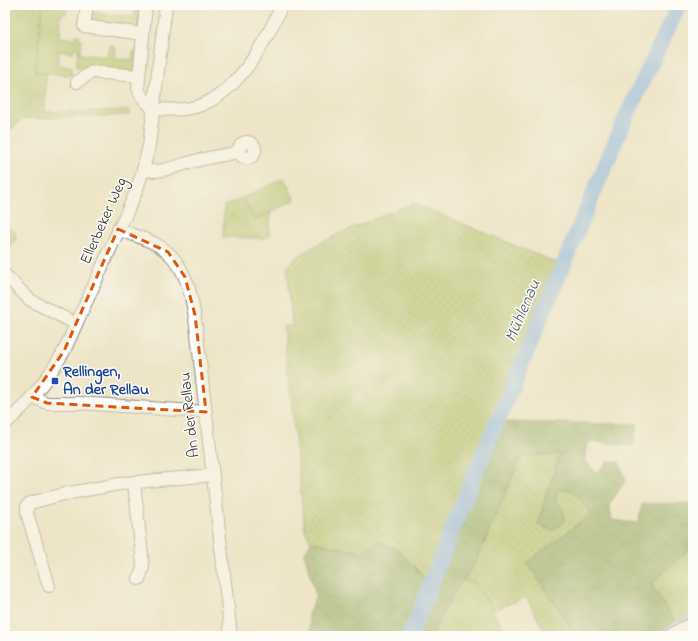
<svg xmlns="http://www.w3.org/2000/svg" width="698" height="641" font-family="'Indie Flower',sans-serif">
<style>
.grass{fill:url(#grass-dots);stroke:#6b7648}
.forest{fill:url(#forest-crowns);stroke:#5a6943}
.park{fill:url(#park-tufts);stroke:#6b7648}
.garden{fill:#abc166;stroke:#6b7648}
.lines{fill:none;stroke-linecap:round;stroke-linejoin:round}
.stream{stroke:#80b3ed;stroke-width:2.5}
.river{stroke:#80b3ed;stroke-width:16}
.minor-casing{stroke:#8c887a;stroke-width:14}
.major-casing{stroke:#8c887a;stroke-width:18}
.minor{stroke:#fff;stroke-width:12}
.major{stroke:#fff;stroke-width:16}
.marked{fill:none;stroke:#df570e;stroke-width:3;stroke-dasharray:8 5;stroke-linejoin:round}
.transit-dot{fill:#1a4fb4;stroke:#fdfcf7;stroke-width:1.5}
.labels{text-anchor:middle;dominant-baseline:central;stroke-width:3;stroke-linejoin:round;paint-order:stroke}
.street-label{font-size:16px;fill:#2b2b2b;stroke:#fdfcf7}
.transit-label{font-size:16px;font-weight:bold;fill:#164399;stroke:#fdfcf7;text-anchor:start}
.water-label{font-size:17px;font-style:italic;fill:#495b6f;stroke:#fdfcf7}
</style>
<defs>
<pattern id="grass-dots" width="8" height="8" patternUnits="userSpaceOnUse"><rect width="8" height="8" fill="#abc166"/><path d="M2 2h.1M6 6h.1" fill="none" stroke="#8b9d54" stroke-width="1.8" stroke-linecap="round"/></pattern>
<pattern id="forest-crowns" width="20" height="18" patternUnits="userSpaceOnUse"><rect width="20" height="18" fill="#88a75b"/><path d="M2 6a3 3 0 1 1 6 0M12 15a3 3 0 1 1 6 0" fill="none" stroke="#6f884b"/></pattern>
<pattern id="park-tufts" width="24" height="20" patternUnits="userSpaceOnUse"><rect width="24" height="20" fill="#abc166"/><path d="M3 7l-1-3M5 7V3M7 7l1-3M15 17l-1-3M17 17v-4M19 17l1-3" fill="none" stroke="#8b9d54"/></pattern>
</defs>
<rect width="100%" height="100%" fill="#fdfcf7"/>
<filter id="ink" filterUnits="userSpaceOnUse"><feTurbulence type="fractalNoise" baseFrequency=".025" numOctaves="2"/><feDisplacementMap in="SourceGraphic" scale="8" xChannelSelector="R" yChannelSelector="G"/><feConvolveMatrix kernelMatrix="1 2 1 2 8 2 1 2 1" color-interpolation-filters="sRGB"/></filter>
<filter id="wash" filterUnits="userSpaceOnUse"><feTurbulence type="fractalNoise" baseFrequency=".012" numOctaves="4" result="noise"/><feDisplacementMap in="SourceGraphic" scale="16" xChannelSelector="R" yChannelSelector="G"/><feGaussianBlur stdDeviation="0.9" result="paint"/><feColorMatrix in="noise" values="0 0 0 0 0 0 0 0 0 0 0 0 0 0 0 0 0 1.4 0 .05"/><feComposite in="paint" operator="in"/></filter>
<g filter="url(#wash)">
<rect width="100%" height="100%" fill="#eee5c8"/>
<path class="grass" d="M5,5H43L35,72L46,74L45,112L130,110V115L23,119L5,135Z
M413,203L560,264L426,579L399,551L362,552L311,542L305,531L283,326H292L287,266C308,242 381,217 413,203Z
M7,226L14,231L17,237L5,253V228Z
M561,454L547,492L538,525L563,509L555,501L558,490H573L591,514L527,563L574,632L568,636H547L526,597L493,611L475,582L462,580L476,561L521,457Z
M693,546V613L675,622L651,584Z"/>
<path class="forest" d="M500,422L638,424L632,446L589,441L584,460L597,473L608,461L619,462L626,480L609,505L612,520L638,523L642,504L693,503V546L651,584L675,622L652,636H577L527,563L591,514L573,490H558L555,501L563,509L565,521L552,531L538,525L547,492L560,454L521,457L476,561L444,611L432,636H311L308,615L316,596L304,553L311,542L362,552L379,541L399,551L426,579L434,582Z"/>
<path class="park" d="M243,198L254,220L271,212L269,236L265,239L223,237L224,206Z"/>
<path class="garden" d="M43,5H67L66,14L61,13L60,37L75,39L76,35H80L79,40H82L80,54L107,57L109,45H113V48L116,49L115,58L132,60L133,51H138L136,70L130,74L76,68L78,48H74L73,53L59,51L57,65L72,67L71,76L35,72Z
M89,5H94L92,12L116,16L117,15L124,17L125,15L133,18L137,5H144L141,28L91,26Z
M284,178L295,200L254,220L243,198Z
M462,580L475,582L503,628L501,632L504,636H432L444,611Z"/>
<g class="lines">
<path class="stream" d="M656,636L693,615"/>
<path class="river" d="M410,636L467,493L624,121L679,5"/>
</g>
</g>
<g filter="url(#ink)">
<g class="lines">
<defs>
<path id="minor" d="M87,5L84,26L143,34
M146,5L138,88L142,97L153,109C172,110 191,111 208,102C242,85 267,39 282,5
M77,82L92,72L138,76
M239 150a8 8 0 1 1 16 0a8 8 0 1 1-16 0Z
M143,170C159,174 180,165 195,161C210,157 225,155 239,152
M118,229C131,235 147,238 159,246C189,264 193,302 197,334L231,636
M5,275L30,300L76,324
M32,397L47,403H80L206,412
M5,424C29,403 48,379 64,351L136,192L143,170L149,146L166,5
M134,482L142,555L143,567L139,579
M49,586L27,513V506L30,503L64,494L125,483L213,475"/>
<path id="major" d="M674,636L693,625"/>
</defs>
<use href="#minor" class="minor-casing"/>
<use href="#major" class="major-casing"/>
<use href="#minor" class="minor"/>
<use href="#major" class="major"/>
</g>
</g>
<path d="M0 0H698V641H0ZM118,229L168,252L185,277L195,315L206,412L47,403L32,397L64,351Z" fill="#eee5c8" fill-opacity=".55" fill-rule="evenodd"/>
<path class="marked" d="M118,229L168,252L185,277L195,315L206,412L47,403L32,397L64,351Z"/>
<rect class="transit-dot" x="51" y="377" width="8" height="8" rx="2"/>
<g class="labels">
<g class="street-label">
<text transform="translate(104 221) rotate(-66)">Ellerbeker Weg</text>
<text transform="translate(190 415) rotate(-96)">An der Rellau</text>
</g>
<g class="transit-label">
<text x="63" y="372">Rellingen,<tspan x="63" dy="18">An der Rellau</tspan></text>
</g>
<g class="water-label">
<text transform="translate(523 311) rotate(-67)">Mühlenau</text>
</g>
</g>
<rect width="698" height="641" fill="none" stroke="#fdfcf7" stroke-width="20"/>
</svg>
